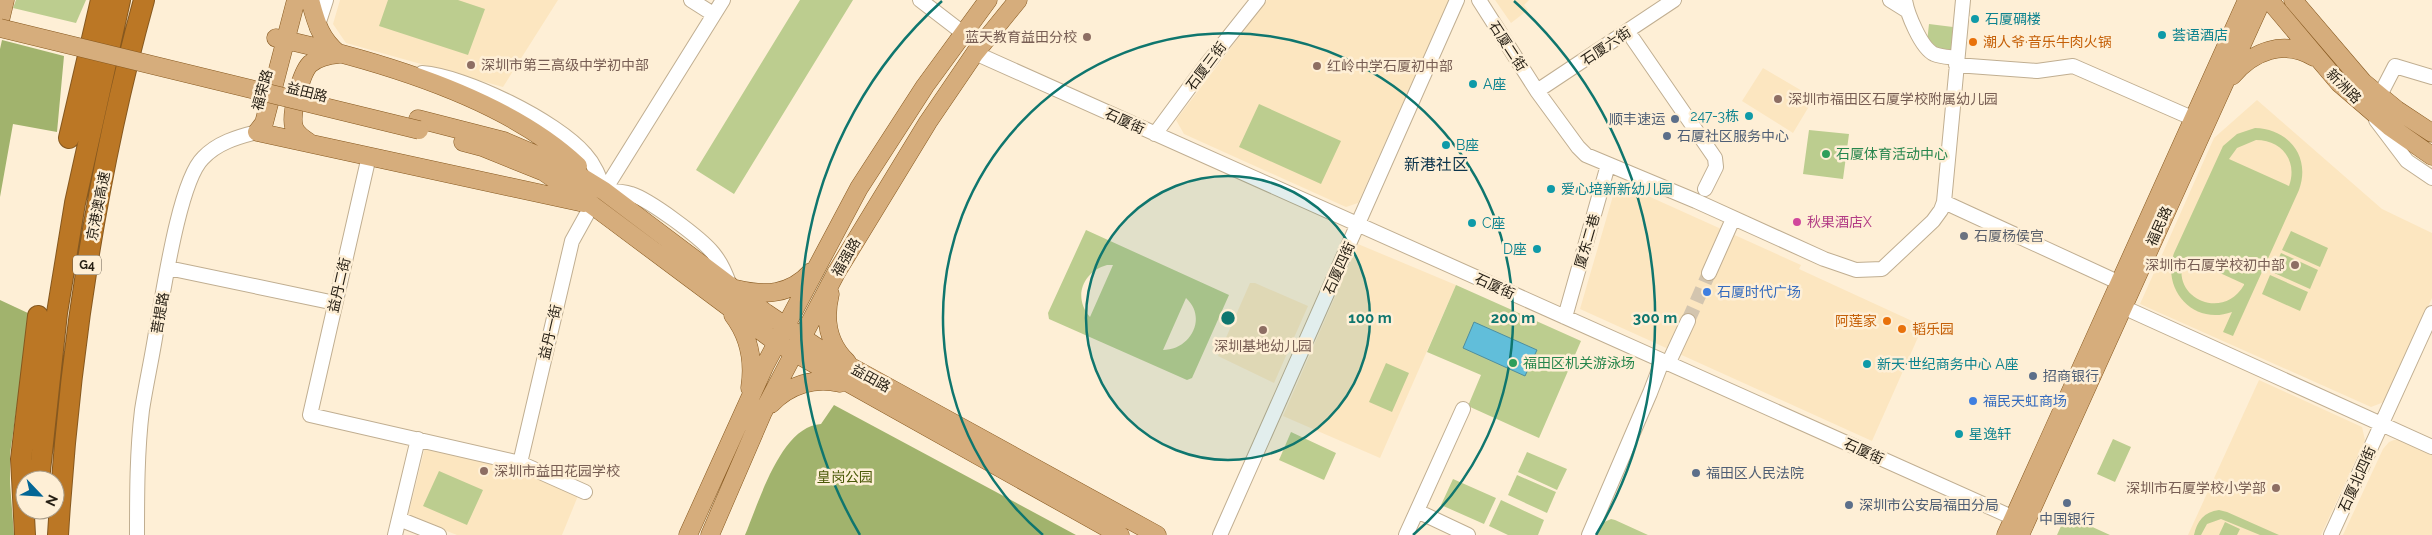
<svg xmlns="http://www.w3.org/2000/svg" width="2432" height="535" font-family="Raleway,'Noto Sans SC',sans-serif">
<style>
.built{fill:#fce6c0}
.green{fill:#bccd8f;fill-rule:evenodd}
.forest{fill:#a1b36d}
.water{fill:#61beda;stroke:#4f8e9e}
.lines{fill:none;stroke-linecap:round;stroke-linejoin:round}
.minor-tunnel{stroke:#d3c5af;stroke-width:14;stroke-dasharray:14 7;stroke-linecap:butt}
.minor-casing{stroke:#c0ae91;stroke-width:16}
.major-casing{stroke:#86581f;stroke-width:19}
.highway-casing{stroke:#86581f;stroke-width:22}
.minor{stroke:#fff;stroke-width:14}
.major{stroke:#d6ad7c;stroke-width:18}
.highway{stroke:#bb7725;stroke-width:20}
.major-bridge-casing{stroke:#86581f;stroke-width:19;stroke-linecap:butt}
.major-bridge{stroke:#d6ad7c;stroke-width:18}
.ring{fill:none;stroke:#0f766e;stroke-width:2.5}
.culture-dot{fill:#0f9aa8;stroke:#feefd6;stroke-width:2}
.education-dot{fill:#8d6e63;stroke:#feefd6;stroke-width:2}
.food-dot{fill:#e8710a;stroke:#feefd6;stroke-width:2}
.service-dot{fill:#5c6f8a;stroke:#feefd6;stroke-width:2}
.leisure-dot{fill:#2e9e5b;stroke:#feefd6;stroke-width:2}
.hotel-dot{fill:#d1479c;stroke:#feefd6;stroke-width:2}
.worship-dot{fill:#6b7280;stroke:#feefd6;stroke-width:2}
.shop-dot{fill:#3f7fe0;stroke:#feefd6;stroke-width:2}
.labels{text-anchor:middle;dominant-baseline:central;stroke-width:5;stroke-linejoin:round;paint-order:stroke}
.shield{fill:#feefd6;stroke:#665d4e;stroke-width:1}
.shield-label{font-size:12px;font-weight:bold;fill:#251e13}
.culture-label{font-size:14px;fill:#0d838f;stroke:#feefd6;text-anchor:start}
.education-label{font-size:14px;fill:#785e54;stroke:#feefd6;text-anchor:start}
.food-label{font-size:14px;fill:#c56008;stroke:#feefd6;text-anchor:start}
.street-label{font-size:14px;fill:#251e13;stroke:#feefd6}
.service-label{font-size:14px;fill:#4e5e75;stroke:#feefd6;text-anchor:start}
.leisure-label{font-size:14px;fill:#27864d;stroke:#feefd6;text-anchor:start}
.hotel-label{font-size:14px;fill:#b23c85;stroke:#feefd6;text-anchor:start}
.worship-label{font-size:14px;fill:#5b616d;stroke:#feefd6;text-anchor:start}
.shop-label{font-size:14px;fill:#366cbe;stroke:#feefd6;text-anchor:start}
.park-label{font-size:14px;fill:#4b5a08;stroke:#feefd6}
.quarter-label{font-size:16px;fill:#0c344b;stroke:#feefd6}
.centre{fill:#0f766e;stroke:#feefd6;stroke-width:2.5}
.ring-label{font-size:15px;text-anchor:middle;font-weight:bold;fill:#0f766e;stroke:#feefd6;stroke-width:5;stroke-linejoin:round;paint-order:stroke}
</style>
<rect width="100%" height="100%" fill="#feefd6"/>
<path class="built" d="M340,0H558L503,87L346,43L333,24Z
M1267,0H1449L1358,203L1346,207L1184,134L1176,120Z
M1495,0H1529L1524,5L1528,10L1511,23Z
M1763,68L1814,98L1793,133L1742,101Z
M2257,100L2382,209L2432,233V298L2384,402L2371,407L2140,304L2214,138Z
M1617,182L1801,265L1799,269L1923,326L1872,441L1580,309Z
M1358,244L1456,285L1380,458L1283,416Z
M1250,283H1255L1308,306L1274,383L1218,356Z
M2259,380L2362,427L2365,440L2321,535H2188Z
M428,435L582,486L562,535H457L408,516Z
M2394,440H2402L2432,453V535H2343L2383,449L2389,442Z"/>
<path class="green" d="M16,0H86L76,23L13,8Z
M388,0H458L485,9L468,55L379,26Z
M800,0H853L734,194L696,170Z
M1929,24L1953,27L1951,54L1940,53L1927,42Z
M1259,104L1341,141L1321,184L1239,147Z
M2255,128C2289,129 2311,157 2299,190L2233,336L2223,332L2232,312C2194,326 2161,290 2174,253L2223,146L2237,134ZM2256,140C2282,140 2298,161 2289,186L2229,159L2237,148ZM2185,257L2244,284V285C2222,323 2167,296 2185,257Z
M1809,130L1849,134L1843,179L1803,174Z
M1086,230L1229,295L1192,378L1187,380L1049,319L1048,313ZM1107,265H1113L1090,317C1073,298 1082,272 1107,265ZM1186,298C1208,318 1190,350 1163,350Z
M2291,231L2328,248L2320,267L2282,250Z
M2281,253L2318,270L2310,289L2272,272Z
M2270,275L2308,292L2300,311L2262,294Z
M1456,285L1581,341L1539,438L1468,406L1481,375L1427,352Z
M1386,363L1409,373L1392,412L1369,402Z
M1291,432L1336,453L1324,480L1279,460Z
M2113,439L2131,447L2115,482L2097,474Z
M1527,452L1567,469L1557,490L1518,472Z
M439,471L483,490L467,525L423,506Z
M1517,475L1556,492L1547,513L1508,495Z
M1453,479L1496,498L1484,524L1441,505Z
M1501,500L1544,520L1538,535H1508L1489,526Z
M2219,510L2227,512L2279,535H2260L2221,519L2207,524L2201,535H2194C2197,521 2204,512 2219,510Z
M2066,515L2110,535H2057Z
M1611,519L1615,520L1648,535H1597L1602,523Z
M2225,522L2240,529L2237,535H2219Z"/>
<path class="forest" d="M2,40L64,56L57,132L13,124L0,197V49Z
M0,300L30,314L10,454V483L14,535H0Z
M834,405L1076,535H745C759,502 781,426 821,424Z"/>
<path class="water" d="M1474,322L1537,350L1525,376L1463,348Z"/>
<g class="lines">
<path class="minor-tunnel" d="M1688,321L1709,273"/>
<defs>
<path id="minor" d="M691,0L713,14
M920,0L963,33
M1479,0L1537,91L1578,147L1586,155L1696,201L1824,259L1856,270L1882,269L1933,221L1941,210L1944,202L1963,0
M1890,0L1906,10
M1905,0C1907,13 1921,48 1934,54C1941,57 1950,57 1957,58
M317,28L326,0
M1633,39L1715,158L1716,167L1705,189
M975,53L2014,518
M1956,65L2037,71L2073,66L2192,118
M422,73C465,76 557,121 585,154C595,165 599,176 604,191
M1537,91L1674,0
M2379,97L2395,66L2432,77
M2376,120L2407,161L2432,178
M1155,134L1203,69L1258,0
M369,156L310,415L520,463L585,492
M604,191L723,0
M604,191C613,191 623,191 631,194C650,200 701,238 713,253C722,264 726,275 731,288
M1944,202L2120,283
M168,268L335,303
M1709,273L1733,219
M2123,307L2432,447
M1565,317L1608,165
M1668,364L1688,321
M520,463L572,241L592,205
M1417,511L1468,535
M399,519L439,535
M137,535C137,494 137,451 142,410C146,384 152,358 156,332C163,295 179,181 203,158C217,143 237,137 257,132
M395,535L418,439
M1220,535L1457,0
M1406,535L1463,409
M1589,535L1650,393L1660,367L1659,360
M2331,535L2432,313"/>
<path id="major" d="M310,0C316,22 320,39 339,54
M2269,0L2339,83L2389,126L2432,156
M2293,0L2363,82L2397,110L2432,133
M0,21L5,0
M276,38C373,59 505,97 578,166
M2232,76C2253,51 2284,39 2314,57
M418,119L504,141L565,167L604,191L766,313L824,352L1157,535
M257,132L584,203
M257,132L264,123L296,0
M463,142L482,147L544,172L592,205L777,343L1120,535
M310,143C304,139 296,134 294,127C290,115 301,73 310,64C318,57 328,55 339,54
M736,289C765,296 790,295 811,272
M830,294C824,319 828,344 847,362
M733,315C749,336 754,362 750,388
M771,404C789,385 814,377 840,383
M688,535L765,365L859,188L925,86L988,0
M710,535L763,412L836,273L928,122L975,53L1018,0
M2006,535L2247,0
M2020,535L2262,0"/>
<path id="highway" d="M69,138L101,0
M39,480L57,313L75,203L120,0
M25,535L21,459L38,316
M58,535C69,355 96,174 144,0"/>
</defs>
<use href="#minor" class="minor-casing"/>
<use href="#major" class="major-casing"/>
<use href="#highway" class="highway-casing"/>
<use href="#minor" class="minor"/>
<use href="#major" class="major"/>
<use href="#highway" class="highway"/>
<defs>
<path id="major-bridge" d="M0,28L419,130"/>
</defs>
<use href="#major-bridge" class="major-bridge-casing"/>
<use href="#major-bridge" class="major-bridge"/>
</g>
<circle cx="1228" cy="318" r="142" fill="#0f766e" fill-opacity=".12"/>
<g class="ring">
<circle cx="1228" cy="318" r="142"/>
<path d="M1043 535A285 285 0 1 1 1413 535"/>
<path d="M860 535A427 427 0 0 1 942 1M1514 1A427 427 0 0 1 1596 535"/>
</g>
<g class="culture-dot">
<circle cx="1975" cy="19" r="5"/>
<circle cx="2162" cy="35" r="5"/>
<circle cx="1473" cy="84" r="5"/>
<circle cx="1749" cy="116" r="5"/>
<circle cx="1446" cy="145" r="5"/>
<circle cx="1551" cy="189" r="5"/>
<circle cx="1472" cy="223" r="5"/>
<circle cx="1537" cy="249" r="5"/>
<circle cx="1867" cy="364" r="5"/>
<circle cx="1959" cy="434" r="5"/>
</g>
<g class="education-dot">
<circle cx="1087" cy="37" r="5"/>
<circle cx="471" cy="65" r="5"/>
<circle cx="1317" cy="66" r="5"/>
<circle cx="1778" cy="99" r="5"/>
<circle cx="2295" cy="265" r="5"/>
<circle cx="1263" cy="330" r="5"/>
<circle cx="484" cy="471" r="5"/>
<circle cx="2276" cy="488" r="5"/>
</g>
<g class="food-dot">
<circle cx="1973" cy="42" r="5"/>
<circle cx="1887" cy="321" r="5"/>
<circle cx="1902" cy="329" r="5"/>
</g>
<g class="service-dot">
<circle cx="1675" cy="119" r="5"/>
<circle cx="1667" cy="136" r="5"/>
<circle cx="2033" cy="376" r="5"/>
<circle cx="1696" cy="473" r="5"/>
<circle cx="2067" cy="503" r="5"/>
<circle cx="1849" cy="505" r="5"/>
</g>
<g class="leisure-dot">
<circle cx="1826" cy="154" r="5"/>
<circle cx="1513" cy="363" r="5"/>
</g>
<circle class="hotel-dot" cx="1797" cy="222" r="5"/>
<circle class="worship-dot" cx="1964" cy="236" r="5"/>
<g class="shop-dot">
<circle cx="1707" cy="292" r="5"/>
<circle cx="1973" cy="401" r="5"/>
</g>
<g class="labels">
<rect class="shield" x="73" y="255.5" width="28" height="19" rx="4"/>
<g class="shield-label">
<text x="87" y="265">G4</text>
</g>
<g class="culture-label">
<text x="1985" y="19">石厦碉楼</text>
<text x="2172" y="35">荟语酒店</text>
<text x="1483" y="84">A座</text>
<text x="1739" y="116" text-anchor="end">247-3栋</text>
<text x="1456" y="145">B座</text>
<text x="1561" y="189">爱心培新新幼儿园</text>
<text x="1482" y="223">C座</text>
<text x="1527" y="249" text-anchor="end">D座</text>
<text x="1877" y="364">新天·世纪商务中心 A座</text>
<text x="1969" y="434">星逸轩</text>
</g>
<g class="education-label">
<text x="1077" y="37" text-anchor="end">蓝天教育益田分校</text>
<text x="481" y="65">深圳市第三高级中学初中部</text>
<text x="1327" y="66">红岭中学石厦初中部</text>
<text x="1788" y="99">深圳市福田区石厦学校附属幼儿园</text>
<text x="2285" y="265" text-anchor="end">深圳市石厦学校初中部</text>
<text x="1263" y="346" text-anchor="middle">深圳基地幼儿园</text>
<text x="494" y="471">深圳市益田花园学校</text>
<text x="2266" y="488" text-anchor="end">深圳市石厦学校小学部</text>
</g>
<g class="food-label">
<text x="1983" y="42">潮人爷·音乐牛肉火锅</text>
<text x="1877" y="321" text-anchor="end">阿莲家</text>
<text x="1912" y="329">韬乐园</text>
</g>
<g class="street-label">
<text transform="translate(1508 46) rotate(57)">石厦二街</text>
<text transform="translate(1606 46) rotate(-34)">石厦六街</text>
<text transform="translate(1206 66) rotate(-53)">石厦三街</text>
<text transform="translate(2344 86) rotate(45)">新洲路</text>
<text transform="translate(262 90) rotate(-75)">福荣路</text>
<text transform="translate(307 92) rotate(14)">益田路</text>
<text transform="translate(1125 121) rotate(24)">石厦街</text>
<text transform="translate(98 206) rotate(-79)">京港澳高速</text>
<text transform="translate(2159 226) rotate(-66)">福民路</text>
<text transform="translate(1587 241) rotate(-74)">厦东二巷</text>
<text transform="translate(846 257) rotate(-60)">福强路</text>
<text transform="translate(1339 268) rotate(-66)">石厦四街</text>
<text transform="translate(339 285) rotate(-77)">益丹二街</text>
<text transform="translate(1495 286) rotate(24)">石厦街</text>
<text transform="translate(160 313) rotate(-80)">菩提路</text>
<text transform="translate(550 332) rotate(-77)">益丹一街</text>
<text transform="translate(871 378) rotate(29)">益田路</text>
<text transform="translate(1864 451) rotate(24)">石厦街</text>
<text transform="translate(2357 479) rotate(-66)">石厦北四街</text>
</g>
<g class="service-label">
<text x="1665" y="119" text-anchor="end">顺丰速运</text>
<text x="1677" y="136">石厦社区服务中心</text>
<text x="2043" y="376">招商银行</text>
<text x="1706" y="473">福田区人民法院</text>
<text x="1859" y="505">深圳市公安局福田分局</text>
<text x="2067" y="519" text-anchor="middle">中国银行</text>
</g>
<g class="leisure-label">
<text x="1836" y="154">石厦体育活动中心</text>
<text x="1523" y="363">福田区机关游泳场</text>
</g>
<g class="hotel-label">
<text x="1807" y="222">秋果酒店X</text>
</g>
<g class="worship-label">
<text x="1974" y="236">石厦杨侯宫</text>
</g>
<g class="shop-label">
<text x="1717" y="292">石厦时代广场</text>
<text x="1983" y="401">福民天虹商场</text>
</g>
<g class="park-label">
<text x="845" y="477">皇岗公园</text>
</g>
<g class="quarter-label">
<text x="1436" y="164">新港社区</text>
</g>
</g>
<circle cx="1228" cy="318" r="8" class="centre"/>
<g class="ring-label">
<text x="1370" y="323">100 m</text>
<text x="1513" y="323">200 m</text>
<text x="1655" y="323">300 m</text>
</g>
<g transform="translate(40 495) rotate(115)"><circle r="24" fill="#feefd6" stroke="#a79b88"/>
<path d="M0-4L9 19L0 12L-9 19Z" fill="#036695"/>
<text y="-8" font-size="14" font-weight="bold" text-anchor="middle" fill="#251e13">N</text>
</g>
</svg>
